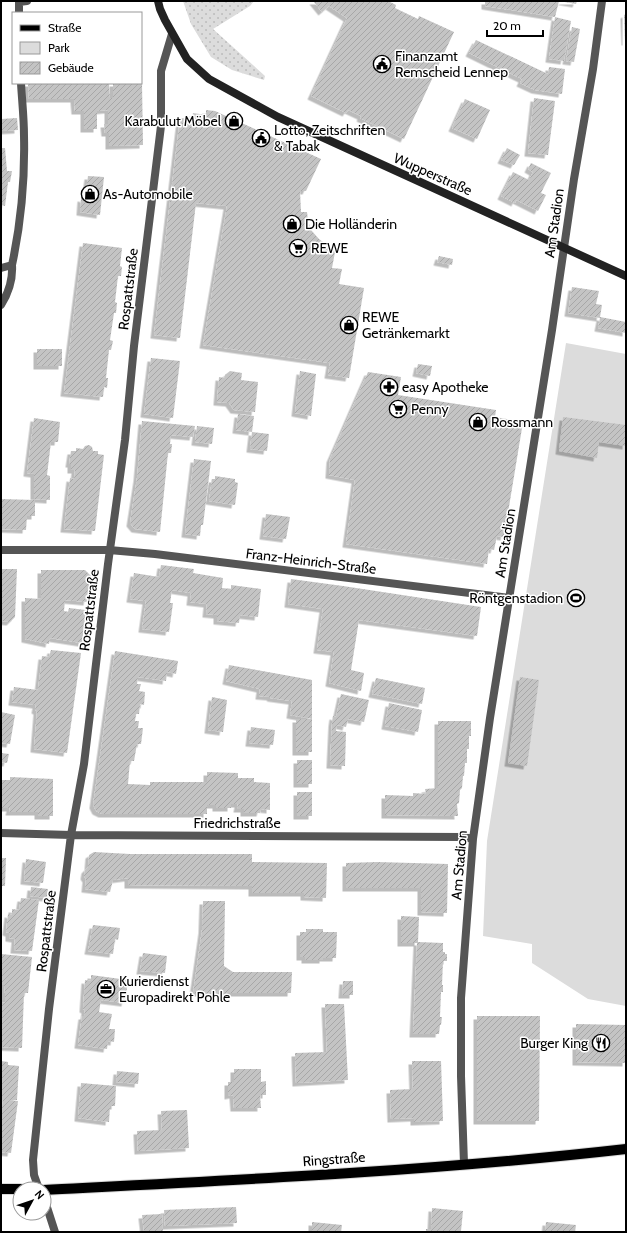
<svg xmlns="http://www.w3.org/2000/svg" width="627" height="1233" font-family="Cabin,sans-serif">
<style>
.green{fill:url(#green-dots)}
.pitch{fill:#dcdcdc}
.building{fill:url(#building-hatch);filter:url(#shadow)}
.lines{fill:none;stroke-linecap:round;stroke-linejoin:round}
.primary-casing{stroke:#dbdbdb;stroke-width:12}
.street{stroke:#555;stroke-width:8}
.secondary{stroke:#222;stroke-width:8}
.primary{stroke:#000;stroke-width:10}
.labels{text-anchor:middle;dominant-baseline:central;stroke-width:3;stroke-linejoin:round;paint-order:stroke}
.poi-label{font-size:14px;fill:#000;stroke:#fff;text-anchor:start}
.street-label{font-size:14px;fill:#000;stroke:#fff}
</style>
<defs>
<pattern id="green-dots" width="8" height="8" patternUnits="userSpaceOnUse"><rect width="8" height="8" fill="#dcdcdc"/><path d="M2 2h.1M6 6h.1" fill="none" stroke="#bbb" stroke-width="1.8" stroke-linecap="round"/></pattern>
<pattern id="building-hatch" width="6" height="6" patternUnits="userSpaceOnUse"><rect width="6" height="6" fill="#c4c4c4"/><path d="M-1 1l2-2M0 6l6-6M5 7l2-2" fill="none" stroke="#a7a7a7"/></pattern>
<filter id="shadow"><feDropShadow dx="-3.5" dy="3.5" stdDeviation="0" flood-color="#0004"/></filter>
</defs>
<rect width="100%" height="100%" fill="#fff"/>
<path class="green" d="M183,1H254L250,6L213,29L265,76L264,80L232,70L211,57L191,24Z"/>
<path class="pitch" d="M566,343L626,354V1006L588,999L532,963V944L483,936L487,841Z"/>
<path class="building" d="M313,1H388L396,5L395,8L418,19L419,16L454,32L404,139L360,118L361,116L348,110L346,113L311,96L347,18L329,6L322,12Z
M485,1H559L555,17L485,6Z
M559,1H577L576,4Z
M626,14V42H625L624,15Z
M555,17L571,21L564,61L549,59Z
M572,27L580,29L574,62L566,61Z
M476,40L548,74L549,67L565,69L562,94L535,90L520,83L522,79L469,53Z
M28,83H109L110,98H113V83H142L143,145L109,146V133H105L104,124H108V110L97,111V129H84V111H75L74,99H29Z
M534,98L555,101L548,155L528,153Z
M465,99L490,110L477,139L452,128Z
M206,110L215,111L321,159L306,191H300L301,212H307L308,221L311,230L319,239L327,245L336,247L332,268L342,269L339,284L364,288L349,378L328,375L330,363L203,345L227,206L196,203L180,338L154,335L180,118L192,119L193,113L206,115Z
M17,118L18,130L1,131V119Z
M1,148H5L7,171H12L10,182H8L5,206L1,205Z
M507,148L520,155L514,165L501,160Z
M531,163L551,173L541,193L546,195L538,211L516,200L515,203L501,196L513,172L529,180L533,172L528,169Z
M88,176L104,177L100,215L80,212L81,198L85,199Z
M83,243L122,248L120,266L122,267L121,276H118L115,302L117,303L116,313H114L110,340L113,341L111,350H109L106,378H108L107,388L104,387L103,397L64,393Z
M439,256L453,259L452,265L437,262Z
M572,287L599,291L596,304L602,305L600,317L626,322V333L598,328L600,318L568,313Z
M37,349H62V366H37Z
M151,358L180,361L173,418L144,414Z
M418,364L432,366L430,376L416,373Z
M230,371L242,373L241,380L258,382L255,412L234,410L229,403L217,402L219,377L225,378V375Z
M300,371L316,374L311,416L295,413Z
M368,372L401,377L398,395L496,410L495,417L523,422L504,537L497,536L494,550L489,549L487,564L346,544L355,480L329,475L330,459Z
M238,414L254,416L252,432L236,430Z
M563,417L626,425V446L599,442L597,458L559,451Z
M34,418L60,422L58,442H51L47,475L50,476V500L34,499V474L27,473Z
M142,421L195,426L193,437L171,435L170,444H172L171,453H168L160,532L135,529L130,523L137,478Z
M197,426L214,428L212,444L195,442Z
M252,432L269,434L267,451L250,449Z
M89,445L92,447L93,451H98V454L104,455L95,531L64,529L70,478L74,479L75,470H71V464H69L71,451H76V448L83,449L85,446Z
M194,459L211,461L203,525H201L200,536L185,534Z
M215,476L235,479V482L238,483L235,505L209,501L212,479H215Z
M1,499L35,500V516H27L26,530L1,529Z
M266,514L290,517L286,539L263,536Z
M161,565L194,569L193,573L223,578L222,588L231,589V585L261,589L258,617L240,615L239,623L217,621V615L206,614L207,604L190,602L191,593L172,590L170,603H173L169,632L142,629L146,601L130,599L134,573L159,577Z
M1,569H17L15,617L10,622L1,621Z
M41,570H85L91,576L87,602L65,600L64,611L68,612L69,608L86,610L82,643L50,638L49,644L25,639V598L41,599Z
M291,579L343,586L481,607L477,636L359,620L351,670L364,673L361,691L329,683L334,652L317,650L323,609L288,604Z
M51,650L81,653L67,753L34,749L37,711L35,710L36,705L12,702L14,687L38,690L42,656L49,657Z
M115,651L178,661L176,674L167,672L166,681L138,677L137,684H141L139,691L145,692L144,705L140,704L139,714H136L135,721H139L138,728H143L141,744H137L134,761H130L128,784L150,785V782H207V772L238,773V778H254V782L270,783V810L261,809L260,813H244V809H237L238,804H231V808H216V805H207V814H102L96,811L93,805Z
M229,665L312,680V752H296V719H312L290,715L292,701L270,698L271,697L259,696L260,689L226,681Z
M520,677L539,680L527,766L508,763Z
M376,678L425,688L422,704L372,694Z
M341,694L369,700L364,722L348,719L346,727L337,725L336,731L346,732L345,766L330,765L332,723L333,716L336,717Z
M212,697L227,700L223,732L208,730Z
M389,703L422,710L418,732L385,726Z
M1,712L15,715L10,744L1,743Z
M438,721H471V736H469V749H467V763H465L464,776H463L462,788L460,790L459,803L457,804L458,816L385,815V795L413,796V793L426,794L425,789L438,788Z
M251,727L275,730L273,745L249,743Z
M1,753L9,754L7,763L1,762Z
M297,760H312V784H297Z
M10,777L53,779V816H38V812H9L10,808H1V780H10Z
M297,792H312V816H297Z
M94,852L130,854H252V862L327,863L326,898L304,897V893H252V886L128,885V878L113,880L110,892L85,889L86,879L84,876L85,870L88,867L89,855Z
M1,858H6L5,886H1Z
M26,859L46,862L43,883L24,881Z
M377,862L448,864L447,913L421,912V888H346V863Z
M31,887L48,889L47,898L30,896Z
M21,898L39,900L32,951L14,950L15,939L9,938V933L6,932L8,914L12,915V909L19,910Z
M203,901H225L224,966L233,972H292L291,993H193L202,930Z
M401,916L419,917L418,942L443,943V952H445V954H447V961H443L442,985H443V992H441L440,1017H442L441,1025H440L439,1034H413L417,943H401Z
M93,925L120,928L118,940L115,939L113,954L88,951Z
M306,929H323V932H337L336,958H323V960H305V957H300V932H306Z
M143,953L167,956L165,973L140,971Z
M1,954L32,957L28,993H24L22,1048L1,1047V1002L5,1003V993L4,985H1Z
M91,975L128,980L125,1003L101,1000L99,1012L112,1014L109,1029H115L114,1042L108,1041L107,1049L78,1045L82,1016H84L85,1010L83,1009L85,980L91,981Z
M343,981H353V995H342Z
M325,1004H344L348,1080L296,1083L295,1053L327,1052Z
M477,1016H540L539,1121H477Z
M576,1024L626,1025V1063L576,1062Z
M1,1061L8,1062V1065L19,1066L17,1100H7L18,1101L11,1153L1,1152V1114L3,1100H1Z
M412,1061H441L443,1121L414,1122V1118L391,1119L390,1090L413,1089Z
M234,1069H261V1082L266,1081V1095H260L261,1108H234L233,1095L228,1096V1082H234Z
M117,1071L139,1073L138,1084L116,1082Z
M81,1083L116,1086L115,1106H110L109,1122L78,1118Z
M187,1110L189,1148L138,1151L137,1131L162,1130L161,1111Z
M236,1207L237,1223L165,1226L164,1210Z
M432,1208L463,1211L461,1231L426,1232V1229H431Z
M162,1214L163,1232H144L142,1215Z
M312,1222L342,1225L341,1232H312Z
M546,1222L576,1225L575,1232H545Z"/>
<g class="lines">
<defs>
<path id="primary" d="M1,1189H20
M44,1190C238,1180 433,1171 626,1149"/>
</defs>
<use href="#primary" class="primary-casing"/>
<path class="street" d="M19,13V2L27,1
M1,268L12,265C21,223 25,179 24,136C24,118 22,101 21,83
M1,305C9,292 13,280 12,265
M1,550H109L155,554L510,598
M1,833L71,835L463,837L473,839
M464,1164L461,1076V998L473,839L490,718L552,330L574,179L593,69L602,1
M39,1189L34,1175L33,1160L49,1009L71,835L84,764L108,564L125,440L134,346L161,126V71L172,34
M44,1198L55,1232"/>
<path class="secondary" d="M158,1L160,9L165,20L187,59L209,79L278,117L626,276"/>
<use href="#primary" class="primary"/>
</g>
<defs>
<symbol id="civic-ring" viewBox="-11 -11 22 22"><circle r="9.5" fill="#fff" stroke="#000" stroke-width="1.5"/><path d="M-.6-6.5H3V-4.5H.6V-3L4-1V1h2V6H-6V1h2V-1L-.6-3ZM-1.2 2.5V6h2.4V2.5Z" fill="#000"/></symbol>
<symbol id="shop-ring" viewBox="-11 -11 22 22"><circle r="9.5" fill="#fff" stroke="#000" stroke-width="1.5"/><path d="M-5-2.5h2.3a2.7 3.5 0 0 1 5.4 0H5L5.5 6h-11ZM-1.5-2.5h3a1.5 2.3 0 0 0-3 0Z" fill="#000"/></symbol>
<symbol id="supermarket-ring" viewBox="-11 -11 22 22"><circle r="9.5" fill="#fff" stroke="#000" stroke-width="1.5"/><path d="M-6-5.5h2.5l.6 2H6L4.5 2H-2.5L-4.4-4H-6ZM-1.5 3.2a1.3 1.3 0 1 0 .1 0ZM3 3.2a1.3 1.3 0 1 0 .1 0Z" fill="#000"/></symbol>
<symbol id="pharmacy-ring" viewBox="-11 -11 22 22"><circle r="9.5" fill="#fff" stroke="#000" stroke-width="1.5"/><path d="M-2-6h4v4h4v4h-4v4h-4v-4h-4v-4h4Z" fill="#000"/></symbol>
<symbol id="stadium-ring" viewBox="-11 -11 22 22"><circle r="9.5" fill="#fff" stroke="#000" stroke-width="1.5"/><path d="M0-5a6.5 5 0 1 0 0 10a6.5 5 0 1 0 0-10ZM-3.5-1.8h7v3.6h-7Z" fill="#000"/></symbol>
<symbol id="office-ring" viewBox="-11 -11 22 22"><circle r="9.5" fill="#fff" stroke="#000" stroke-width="1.5"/><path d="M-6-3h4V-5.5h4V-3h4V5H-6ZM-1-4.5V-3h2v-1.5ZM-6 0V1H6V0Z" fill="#000"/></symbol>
<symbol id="restaurant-ring" viewBox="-11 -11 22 22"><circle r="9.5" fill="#fff" stroke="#000" stroke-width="1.5"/><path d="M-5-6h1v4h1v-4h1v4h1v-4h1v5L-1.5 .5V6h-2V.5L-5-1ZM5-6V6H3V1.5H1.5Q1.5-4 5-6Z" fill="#000"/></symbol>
</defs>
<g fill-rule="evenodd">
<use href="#civic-ring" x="372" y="54" width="20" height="20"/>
<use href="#shop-ring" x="224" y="111" width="20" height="20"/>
<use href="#civic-ring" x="251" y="128" width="20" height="20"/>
<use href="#shop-ring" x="80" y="184" width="20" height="20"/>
<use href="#shop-ring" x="282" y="214" width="20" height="20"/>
<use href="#supermarket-ring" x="288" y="238" width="20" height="20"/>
<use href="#shop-ring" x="339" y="315" width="20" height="20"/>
<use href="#pharmacy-ring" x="379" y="377" width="20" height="20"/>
<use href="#supermarket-ring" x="388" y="399" width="20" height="20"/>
<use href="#shop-ring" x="468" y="412" width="20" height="20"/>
<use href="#stadium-ring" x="566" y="588" width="20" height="20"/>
<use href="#office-ring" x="96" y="979" width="20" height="20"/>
<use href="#restaurant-ring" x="591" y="1033" width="20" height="20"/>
</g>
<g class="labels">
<g class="poi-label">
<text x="395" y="56">Finanzamt<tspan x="395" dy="16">Remscheid Lennep</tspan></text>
<text x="221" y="121" text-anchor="end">Karabulut Möbel</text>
<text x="274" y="130">Lotto, Zeitschriften<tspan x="274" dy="16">&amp; Tabak</tspan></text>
<text x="103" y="194">As-Automobile</text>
<text x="305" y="224">Die Holländerin</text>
<text x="311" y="248">REWE</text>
<text x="362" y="317">REWE<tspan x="362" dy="16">Getränkemarkt</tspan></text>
<text x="402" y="387">easy Apotheke</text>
<text x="411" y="409">Penny</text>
<text x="491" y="422">Rossmann</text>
<text x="563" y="598" text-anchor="end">Röntgenstadion</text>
<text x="119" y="981">Kurierdienst<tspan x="119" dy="16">Europadirekt Pohle</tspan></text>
<text x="588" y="1043" text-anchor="end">Burger King</text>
</g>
<g class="street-label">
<text transform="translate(433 174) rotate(24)">Wupperstraße</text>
<text transform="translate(554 223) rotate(-82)">Am Stadion</text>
<text transform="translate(128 289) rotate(-83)">Rospattstraße</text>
<text transform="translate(505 543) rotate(-81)">Am Stadion</text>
<text transform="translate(311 561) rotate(7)">Franz-Heinrich-Straße</text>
<text transform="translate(89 610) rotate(-83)">Rospattstraße</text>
<text x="237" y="823">Friedrichstraße</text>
<text transform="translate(459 865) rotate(-85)">Am Stadion</text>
<text transform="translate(46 931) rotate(-83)">Rospattstraße</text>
<text transform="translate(334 1159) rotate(-4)">Ringstraße</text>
</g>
</g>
<rect width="627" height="1233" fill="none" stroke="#000000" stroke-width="4"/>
<rect x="12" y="12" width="130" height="72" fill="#ffffff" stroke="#999999"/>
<rect x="20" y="25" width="20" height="6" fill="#000000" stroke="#999999"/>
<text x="48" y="32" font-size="12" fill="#000000">Straße</text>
<rect x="20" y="42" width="20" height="12" fill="#dcdcdc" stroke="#999999"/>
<text x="48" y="52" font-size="12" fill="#000000">Park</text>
<rect x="20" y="62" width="20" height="12" fill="url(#building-hatch)" stroke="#999999"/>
<text x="48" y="72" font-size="12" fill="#000000">Gebäude</text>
<g transform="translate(32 1201) rotate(50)"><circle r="19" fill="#ffffff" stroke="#999999"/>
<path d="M0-3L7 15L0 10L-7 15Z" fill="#000000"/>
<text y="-6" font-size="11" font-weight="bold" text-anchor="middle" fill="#000000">N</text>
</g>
<path d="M487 30v6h56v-6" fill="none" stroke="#000000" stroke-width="2"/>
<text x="493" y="30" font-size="12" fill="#000000" stroke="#ffffff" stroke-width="3" paint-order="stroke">20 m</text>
</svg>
